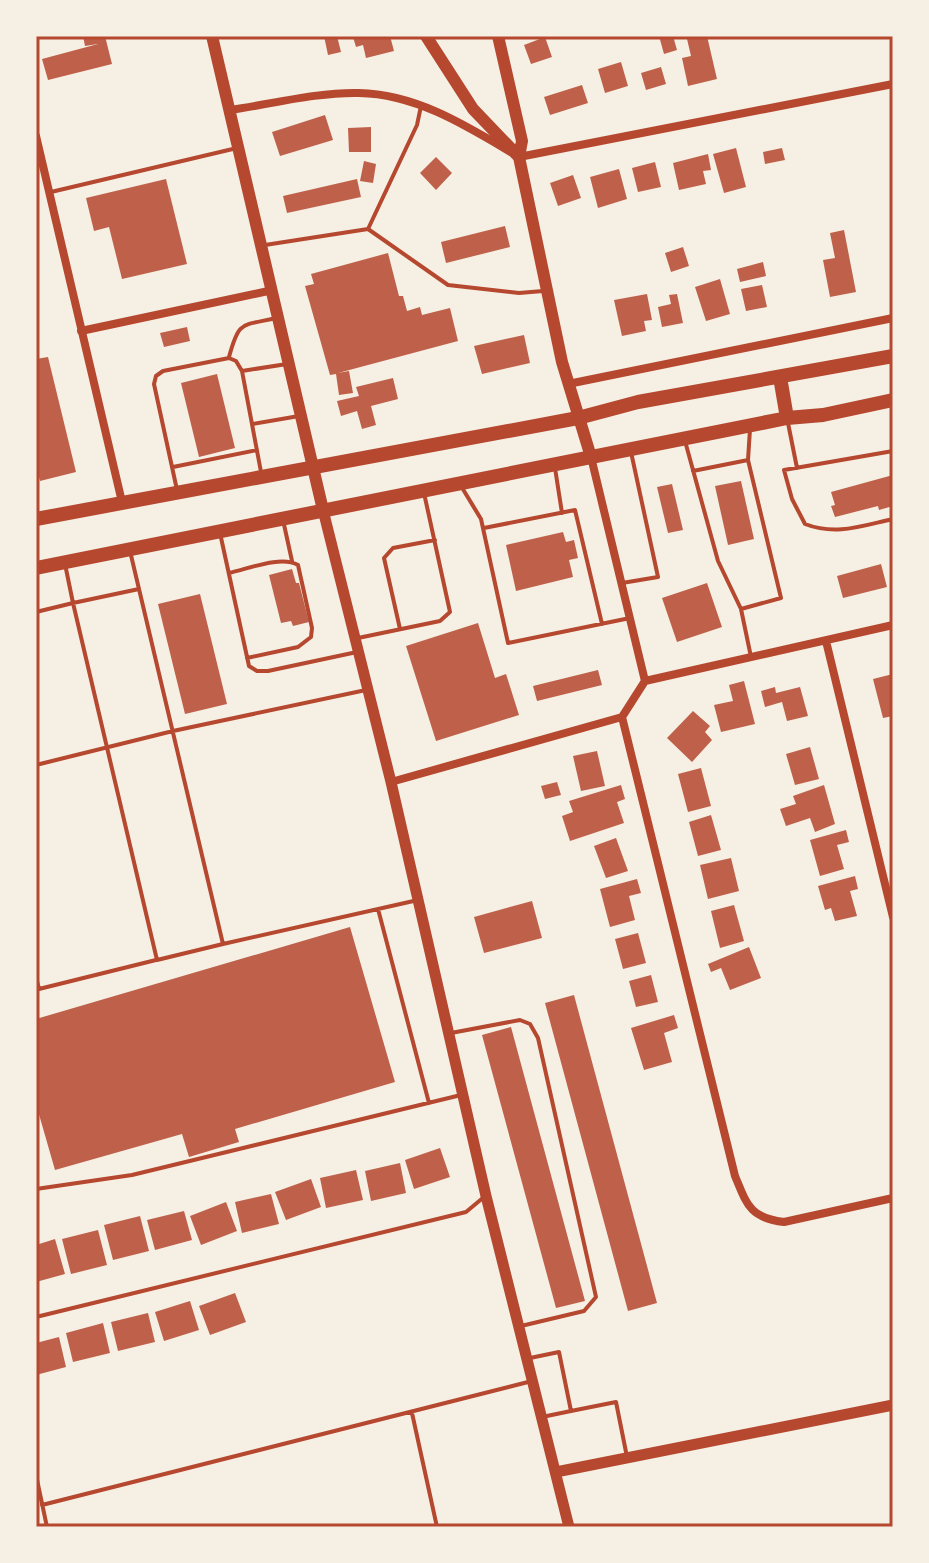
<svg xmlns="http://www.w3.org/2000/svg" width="929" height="1563" font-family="Arial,sans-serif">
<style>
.building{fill:#bf614a}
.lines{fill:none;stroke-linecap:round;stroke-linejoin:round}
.service{stroke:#b5482f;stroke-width:4}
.minor{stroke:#b5482f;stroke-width:8}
.tertiary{stroke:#b5482f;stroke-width:11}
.secondary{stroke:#b5482f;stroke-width:12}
.primary{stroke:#b5482f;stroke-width:14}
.neatline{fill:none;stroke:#b5482f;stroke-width:3}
</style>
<rect width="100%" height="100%" fill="#f6efe4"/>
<path class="building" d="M83,36H105L112,64L48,80L42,59L98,44L85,46Z
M324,36H337L341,52L328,55Z
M356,36H390L394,51L366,58L363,45L356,47L353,37Z
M659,36H673L677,50L664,54Z
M699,36H707L717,79L688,86L682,58L691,56L687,39Z
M545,37L552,57L531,64L524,45Z
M621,62L628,86L605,93L598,69Z
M661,67L666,84L646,90L641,73Z
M582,85L588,103L550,115L544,97Z
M325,115L333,140L280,156L272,132Z
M371,127V152H349L348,128Z
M736,148L746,187L724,193L713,154Z
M782,148L785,160L765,164L763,152Z
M708,154L711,170L703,171L706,184L679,190L673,163Z
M436,157L452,173L436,190L420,173Z
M364,161L376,164L373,183L360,181Z
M655,162L661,187L638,192L632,168Z
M619,169L627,199L598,208L590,177Z
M573,175L581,198L558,206L550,183Z
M166,179L187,264L122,279L109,227L94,231L86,198Z
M357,179L361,197L287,213L283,196Z
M505,226L510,247L446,263L441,242Z
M844,230L856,292L830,297L823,260L835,258L830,233Z
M683,247L689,266L671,272L665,253Z
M388,253L399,296H403L407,311L420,307L422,315L450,308L458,341L338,373L349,371L353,393L339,395L336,374L330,375L305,286L314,284L311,274Z
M763,262L766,276L740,282L737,269Z
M720,279L730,314L706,321L695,287Z
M762,285L767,307L746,311L741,289Z
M647,294L652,320L644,321L646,331L622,336L614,300Z
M677,294L683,323L662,327L658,307L671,304L669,295Z
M187,327L190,341L164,347L160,333Z
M524,335L530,363L482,374L474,346Z
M48,357L76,472L40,481L36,465V359Z
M217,374L235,448L199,457L181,383Z
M393,378L398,399L371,406L376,425L362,429L357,411L341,416L337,401L359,396L356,387Z
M893,475V506L879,510L878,506L835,517L831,506L835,505L831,492Z
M741,481L754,539L728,545L715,486Z
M672,484L683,530L668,533L657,487Z
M563,532L566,542L574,540L578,558L569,560L573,577L516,591L506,545Z
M881,564L887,587L843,598L837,576Z
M292,569L296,583H299L309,622L293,626L291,621L281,623L269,575Z
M707,583L722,627L677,642L662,598Z
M200,594L227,704L185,714L158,604Z
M478,623L495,678L506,674L519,715L436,741L406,646Z
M598,670L602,685L537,701L533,686Z
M893,674V716L883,718L873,679Z
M744,681L755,724L721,732L714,705L733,701L729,685Z
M775,687L776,693L800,687L808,716L787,721L782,702L765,707L761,691Z
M693,711L710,726L705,732L712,740L692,762L667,738Z
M810,747L819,779L795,785L786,754Z
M597,751L605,786L581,791L573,756Z
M701,768L711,806L688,812L678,774Z
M557,782L561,795L545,799L541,786Z
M621,785L625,799L617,802L624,823L570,841L562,816L573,812L569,801Z
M824,785L835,824L815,832L810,818L786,826L780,809L796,804L793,796Z
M711,815L721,850L698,856L689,822Z
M846,830L849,842L837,845L844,869L820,876L810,840Z
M616,838L628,871L606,878L594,846Z
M731,858L739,891L708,899L700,865Z
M855,876L858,889L850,891L857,916L835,921L831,908L825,910L818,886Z
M637,879L641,893L629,896L635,920L610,927L600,889Z
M532,901L542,938L484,953L474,917Z
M734,905L744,941L720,948L711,911Z
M350,927L395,1082L235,1129L239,1142L189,1157L182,1134L55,1170L36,1104V1019Z
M638,933L646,963L623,969L615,939Z
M749,947L761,978L730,990L721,968L711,972L708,964Z
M651,975L658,1002L636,1007L629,981Z
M574,995L657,1303L628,1311L545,1003Z
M674,1015L678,1028L664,1033L672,1062L644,1070L631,1028Z
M511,1027L585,1301L556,1308L482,1035Z
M440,1148L450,1177L414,1189L405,1160Z
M400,1163L406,1193L371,1201L365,1171Z
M356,1170L363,1200L326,1208L320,1178Z
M311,1179L321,1207L286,1220L275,1192Z
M271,1194L279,1224L242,1233L235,1202Z
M226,1202L237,1231L201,1245L190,1216Z
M184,1211L192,1240L155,1250L147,1220Z
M140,1216L149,1251L113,1260L104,1225Z
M98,1230L107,1265L71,1274L62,1239Z
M55,1239L65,1274L36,1282V1245Z
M235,1293L246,1322L210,1335L199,1306Z
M190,1301L199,1330L164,1341L155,1312Z
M148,1313L155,1342L118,1351L111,1322Z
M103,1323L110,1353L73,1362L66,1333Z
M59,1337L66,1367L36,1375V1343Z"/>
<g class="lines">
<path class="service" d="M51,192L237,148
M368,229L448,285L519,293L543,291
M265,245L368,229L417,125L421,106
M229,357C239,320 241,326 277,318
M242,371L287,364
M788,423L797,468
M253,424L299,416
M685,441L718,561L741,609L751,657
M893,451L784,470L792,499L805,524C836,536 861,526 893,519
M173,467L257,450
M555,468L562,513
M693,471L748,460
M461,486L481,519L508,643L630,618
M177,490L154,384L156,376L163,371L229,358L236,361L242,371L261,472
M283,520L292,561
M484,528L575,510L602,624
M220,533L249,666L257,671H268L357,652
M130,551L223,944L418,900
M229,573C248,569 281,555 298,565L312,628L311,637L298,647L247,658
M622,583L658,577L631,452
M139,589L73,603L157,960L223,944
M741,609L781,598L748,460L750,429
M36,612L73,603L65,564
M400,629L384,558L393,548L435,540
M358,638L440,621L450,612L424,493
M36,765L173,731L366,690
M378,909L429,1103
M36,977L39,989L156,960
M451,1033L520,1020L530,1024L538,1038L596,1297L584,1311L521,1326
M36,1189L132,1175L461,1095
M36,1317L466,1212L484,1197
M530,1358L559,1352L571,1411L616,1402L627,1457
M412,1413L437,1527
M542,1417L571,1411
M36,1475L47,1527
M42,1505L532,1381"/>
<path class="minor" d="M230,110C272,104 317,92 359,93C418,94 470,128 519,157L893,84
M36,136L122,502
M81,331L273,290
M568,384L893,318
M591,457L645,681
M826,641L893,917
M622,717L735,1176C747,1205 750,1218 784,1222L893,1198
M391,782L622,717L645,681L893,625"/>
<path class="tertiary" d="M323,510L391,782L486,1196L569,1527
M556,1472L893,1405"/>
<path class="secondary" d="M212,36L323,510
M426,36L473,109L519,157L562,362L591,457
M498,36L522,141L519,157"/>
<path class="primary" d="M780,377L787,418
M36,519L578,418L638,402L893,356
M36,568L787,418L823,415L893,400"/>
</g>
<rect width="929" height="1563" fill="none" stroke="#f6efe4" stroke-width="76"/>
<rect x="38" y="38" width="853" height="1487" class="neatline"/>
</svg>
